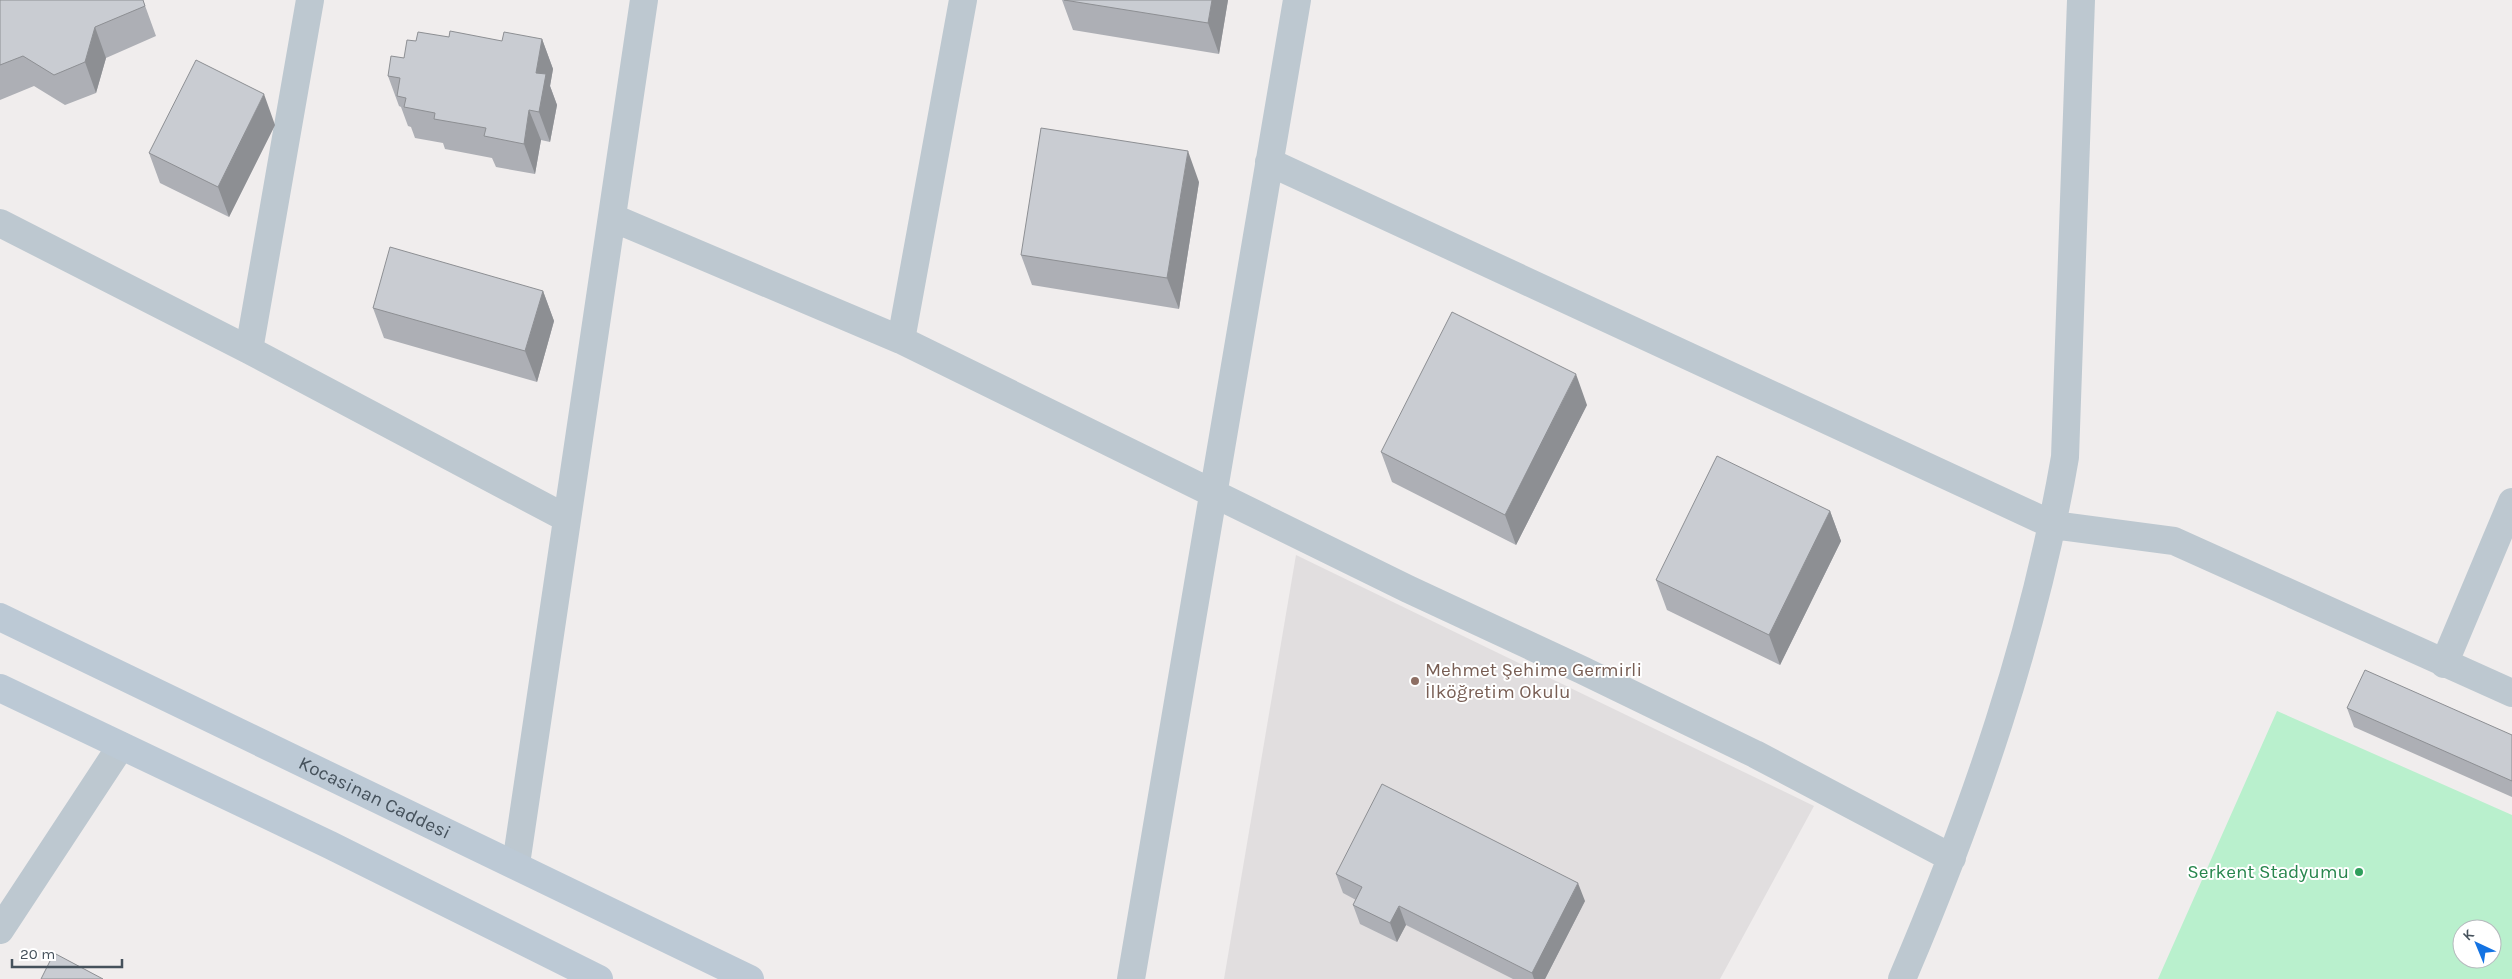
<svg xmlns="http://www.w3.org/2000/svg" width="2512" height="979" font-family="Karla,sans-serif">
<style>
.education{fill:#e1dedf}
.green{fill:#b9f0cd;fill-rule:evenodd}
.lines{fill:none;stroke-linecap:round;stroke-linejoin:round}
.street{stroke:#bdc8d0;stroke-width:28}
.secondary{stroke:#bcc9d5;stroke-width:28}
.wall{fill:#adafb5}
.shaded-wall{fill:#8d8f93}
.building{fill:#c9ccd2;stroke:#8d8f93}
.education-dot{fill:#8d6e63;stroke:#fff;stroke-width:2}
.leisure-dot{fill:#2e9e5b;stroke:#fff;stroke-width:2}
.labels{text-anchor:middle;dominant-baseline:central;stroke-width:4;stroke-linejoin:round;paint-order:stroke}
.education-label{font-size:19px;fill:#785e54;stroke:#fff;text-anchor:start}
.street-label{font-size:19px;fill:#45515b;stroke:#fff}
.leisure-label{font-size:19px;fill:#27864d;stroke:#fff;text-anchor:end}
</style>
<rect width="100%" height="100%" fill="#f0eded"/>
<path class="education" d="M1296,555L1814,806L1720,979H1224Z"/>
<path class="green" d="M2277,711L2512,815V979H2158ZM2462,929H2492V959H2462Z"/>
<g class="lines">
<path class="street" d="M1269,162L2053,525L2174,541L2512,693
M613,218L901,340L1408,589L1582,670L1755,754L1952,858
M0,223L249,350L566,518
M901,340L963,0
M249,350L310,0
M2444,664L2512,502
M516,864L644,0
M0,930L121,746
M1131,979L1297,0
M1902,979C1974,811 2034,637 2065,457L2081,0"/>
<g class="secondary">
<path id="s1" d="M0,617L750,979"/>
<path d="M0,688L330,845L599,979"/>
</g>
</g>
<path class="wall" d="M0,0H143L156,36L106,58L96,93L65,105L34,86L0,100Z
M1062,0H1228L1219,54L1073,30Z
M449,37L502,41L542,39L553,69L550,86L557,105L550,142L541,140L535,174L496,167L492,158L445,149L443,143L415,138L411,127L408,126L401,107L399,106L388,76L404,58L416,41Z
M275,125L229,217L160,183L149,153Z
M1199,182L1179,309L1032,285L1021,255Z
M543,291L554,321L537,382L384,338L373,308Z
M1587,405L1516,545L1392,482L1381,452Z
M1830,511L1841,541L1780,665L1667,610L1656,580Z
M2347,708L2512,735V797L2354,727Z
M1336,874L1585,901L1545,979H1513L1406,925L1397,942L1360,924L1353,905L1356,900L1343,893Z"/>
<path class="shaded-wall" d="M1212,0H1228L1219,54L1208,23Z
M95,27L106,58L96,93L85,62Z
M542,39L553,69L550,86L557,105L550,142L539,112L536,73Z
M264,94L275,125L229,217L218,187Z
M529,110L541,140L535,174L524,144Z
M1188,151L1199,182L1179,309L1167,278Z
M543,291L554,321L537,382L525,351Z
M1576,374L1587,405L1516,545L1505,515Z
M1830,511L1841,541L1780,665L1769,635Z
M1578,883L1585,901L1545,979H1534L1532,973Z
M1399,906L1406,925L1397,942L1390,923Z"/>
<path class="building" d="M0,0H143L145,6L95,27L85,62L54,75L23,56L0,65Z
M1064,0H1212L1208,23Z
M450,31L502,41L504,32L542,39L536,73L546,74L539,112L529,110L524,144L484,136L486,128L434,119L435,113L404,107L406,98L397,96L400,78L388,76L391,56L404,58L407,40L416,41L418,32L449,37Z
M196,60L264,94L218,187L149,153Z
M1041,128L1188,151L1167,278L1021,255Z
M390,247L543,291L525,351L373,308Z
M1452,312L1576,374L1505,515L1381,452Z
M1717,456L1830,511L1769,635L1656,580Z
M2365,670L2512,735V781L2347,708Z
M1382,784L1578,883L1532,973L1399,906L1390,923L1353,905L1362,887L1336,874Z
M54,953L103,979H41Z"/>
<circle class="education-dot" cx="1415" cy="681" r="5"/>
<circle class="leisure-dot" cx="2359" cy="872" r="5"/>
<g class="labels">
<g class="education-label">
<text x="1425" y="670">Mehmet Şehime Germirli<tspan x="1425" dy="22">İlköğretim Okulu</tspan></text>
</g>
<g class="street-label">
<text stroke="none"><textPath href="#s1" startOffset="416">Kocasinan Caddesi</textPath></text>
</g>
<g class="leisure-label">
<text x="2349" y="872">Serkent Stadyumu</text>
</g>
</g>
<g transform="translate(2477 944) rotate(316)"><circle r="24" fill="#ffffff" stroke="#b5b9bd"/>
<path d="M0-4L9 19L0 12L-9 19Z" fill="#1373e3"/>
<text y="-8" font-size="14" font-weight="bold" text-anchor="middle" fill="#45515b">K</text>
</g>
<path d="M12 959v8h110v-8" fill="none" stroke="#45515b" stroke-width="2.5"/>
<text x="20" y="959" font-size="15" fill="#45515b" stroke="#ffffff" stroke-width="4" paint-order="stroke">20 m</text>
</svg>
